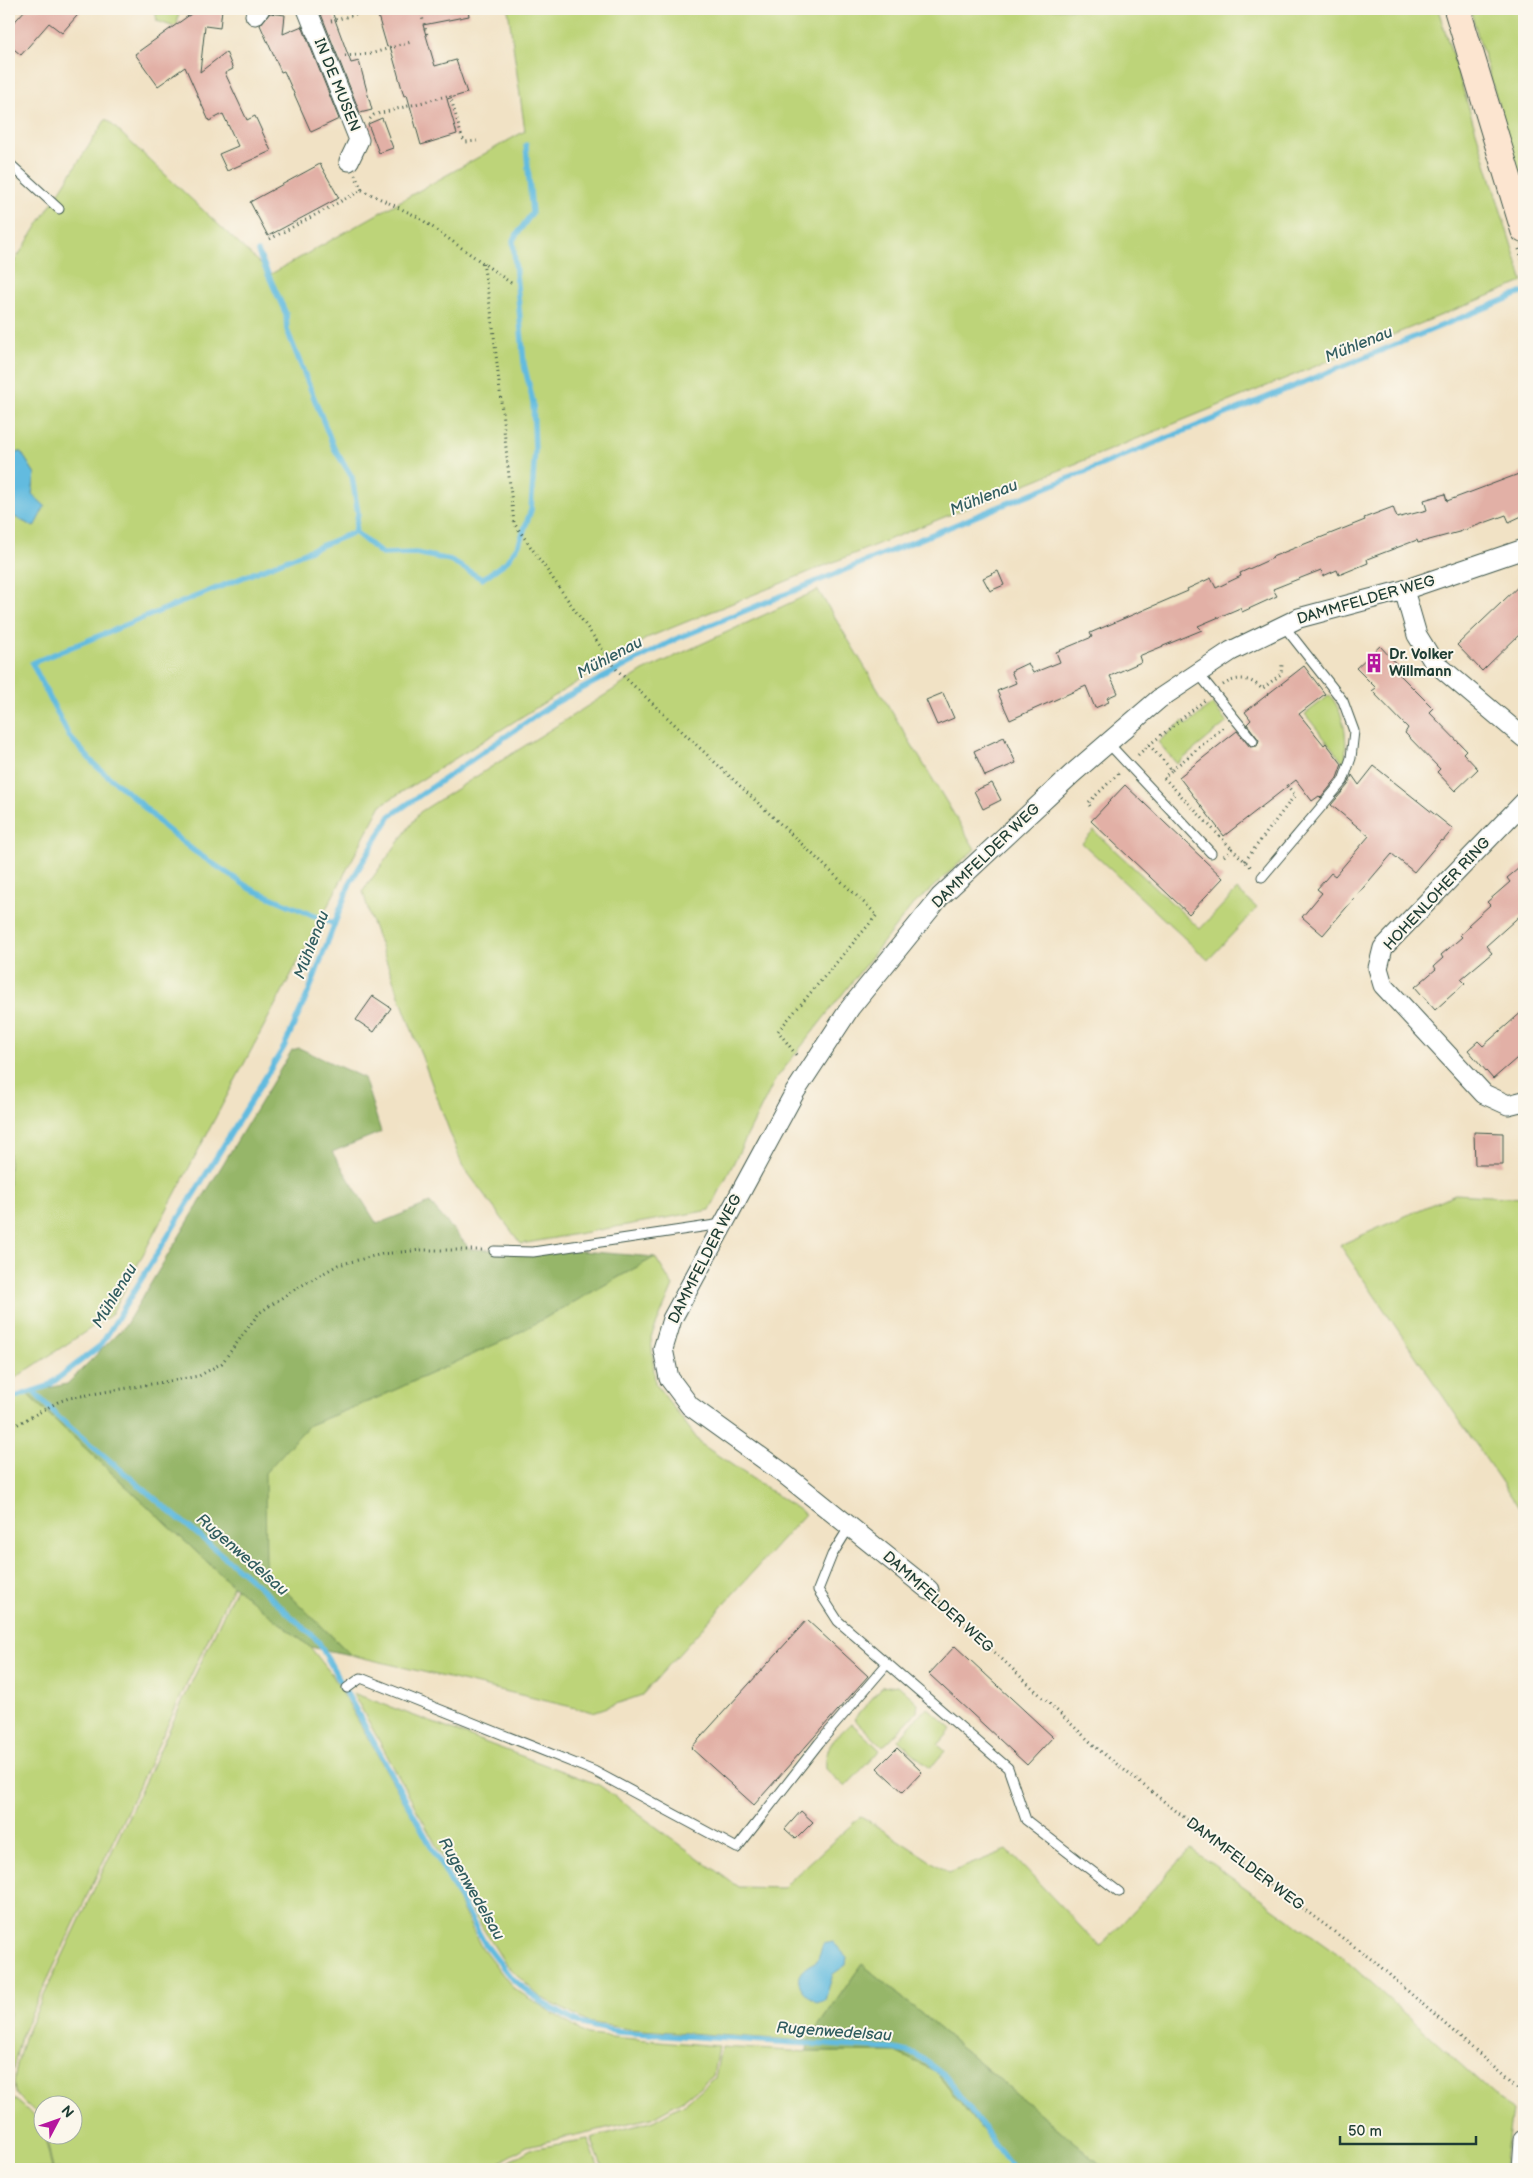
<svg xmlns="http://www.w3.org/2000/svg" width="1533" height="2178" font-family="'Balsamiq Sans',sans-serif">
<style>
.green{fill:#bdd479;stroke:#6e8856}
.forest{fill:#96b669;stroke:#5a7a4e}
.water{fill:#62bbdf;stroke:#407c8a}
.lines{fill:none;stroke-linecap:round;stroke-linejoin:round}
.stream{stroke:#62bbdf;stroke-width:5.5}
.building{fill:#e2b0a6}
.service-casing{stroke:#3e564a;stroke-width:11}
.minor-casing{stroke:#3e564a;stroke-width:21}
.secondary-casing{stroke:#3e564a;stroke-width:28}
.path{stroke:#3e564a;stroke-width:3;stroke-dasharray:1 4;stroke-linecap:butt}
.service{stroke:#fff;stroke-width:9}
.minor{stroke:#fff;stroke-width:19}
.secondary{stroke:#fce5d0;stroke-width:26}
.labels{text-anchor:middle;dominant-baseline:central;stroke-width:4;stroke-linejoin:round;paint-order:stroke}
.street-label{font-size:15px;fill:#1f3d34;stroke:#fbf7ec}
.poi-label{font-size:15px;font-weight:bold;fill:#1f3d34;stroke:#fbf7ec;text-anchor:start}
.water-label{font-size:16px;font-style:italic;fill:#305c5f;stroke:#fbf7ec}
</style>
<rect width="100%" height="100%" fill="#fbf7ec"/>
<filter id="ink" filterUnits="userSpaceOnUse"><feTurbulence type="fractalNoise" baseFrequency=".02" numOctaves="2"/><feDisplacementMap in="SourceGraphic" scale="10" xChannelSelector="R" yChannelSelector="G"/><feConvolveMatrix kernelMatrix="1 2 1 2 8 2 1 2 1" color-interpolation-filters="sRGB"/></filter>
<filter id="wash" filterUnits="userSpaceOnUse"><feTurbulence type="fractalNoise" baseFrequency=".0096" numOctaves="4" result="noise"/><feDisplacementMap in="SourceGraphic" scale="20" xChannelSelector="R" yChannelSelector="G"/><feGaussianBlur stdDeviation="1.12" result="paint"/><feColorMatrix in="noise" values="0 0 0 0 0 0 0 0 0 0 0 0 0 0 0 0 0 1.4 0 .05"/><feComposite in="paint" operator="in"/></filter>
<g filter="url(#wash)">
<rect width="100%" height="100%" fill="#f1e2c5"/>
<path class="green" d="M155,9H179L177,28L157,21Z
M508,9H1438L1523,282L649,637L381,805L111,1315L9,1382V514L34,527L32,494L35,474L21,452L9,454V270L106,119L271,274L525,131Z
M1470,9H1524V191Z
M818,590L975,849L910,908L775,1080L710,1210L521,1244L462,1165L370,917L363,891L420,812L643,671Z
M1330,695C1346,717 1347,737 1345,764L1305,714Z
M1212,704L1227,722L1177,764L1158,742L1183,721L1187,725Z
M1094,831L1200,929L1237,890L1257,908L1208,960L1082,843Z
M1455,1194L1524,1198V1515L1340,1245Z
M655,1257L673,1286L651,1337L655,1383L701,1444L805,1514L642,1695L593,1712L351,1655L266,1572L264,1473L309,1425L377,1398L509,1338Z
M26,1393L233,1586L21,2036L9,2085V1401Z
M236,1588L310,1647L333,1676L448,1880L480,1945L513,1988L587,2035L718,2046L713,2076L683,2100L651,2118L527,2146L489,2169H53L46,2136H72V2106H42V2120C35,2110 25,2104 17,2095C9,2085 21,2051 24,2038Z
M898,1685L918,1703L917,1712L883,1747L854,1719L882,1687Z
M353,1693L599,1785L738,1887L782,1888L861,1816L949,1873L1007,1850L1100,1947L1191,1849L1341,1956L1512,2111L1504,2169H1106L862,1964L808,2041L628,2029L587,2022L540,1997L506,1965L472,1911Z
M927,1707L952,1729L938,1745L945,1751L930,1768L898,1740Z
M851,1723L880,1750L845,1787L826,1769C824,1745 835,1739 851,1723Z
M721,2047L807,2052H896L935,2071L1012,2169H603L591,2138L653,2121L685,2103L715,2078Z
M9,2088L10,2096C41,2117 45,2134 52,2169H9Z
M588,2139L599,2169H496L531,2149Z"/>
<path class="forest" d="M299,1048L364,1078L381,1132L332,1152L377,1224L430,1203L470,1249L533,1252L555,1249L655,1257L509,1338L377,1398L309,1425L265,1473L266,1572L351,1655L310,1647L233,1586L26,1393L67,1384L125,1326L292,1050Z
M862,1964L1106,2169H1012L935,2071L895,2052H807L808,2041Z"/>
<path class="water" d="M21,452L35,474L32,494L45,506L34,527L9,514V454Z
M833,1942L847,1957L846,1965L833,1974L825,2000L817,2003C796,1987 789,1974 817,1961L823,1944Z"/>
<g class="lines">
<path class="stream" d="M258,252L286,314L287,330L334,448L352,477L358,513L355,532
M334,924L251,889L194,851L164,827L138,801L96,766L69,736L32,663L355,532L382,554L416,553L450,560L482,579L506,562L519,544L531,510L535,450L533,402L524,364L513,240L532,213L526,145
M33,1391L59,1418L253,1581L318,1641L485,1944L512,1979L544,2004L578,2023L619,2032L894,2049L916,2054L946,2077L1013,2169
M9,1399L48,1386L101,1345L284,1047L309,991L350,883L390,816L553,704L676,639L1524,292"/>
</g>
<g id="blocks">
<path class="building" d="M26,9H83L62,33L49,23L21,55L9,45V28Z
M198,9H222L220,28L205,26L200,72L226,52L233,69L225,73L247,120L255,116L271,151L227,171L219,154L238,146L223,114L209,121L185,67L158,86L135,54Z
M319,9H331L351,63L359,61L372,110L360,113Z
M376,9H468L469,16L423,25L435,66L456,60L467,93L447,99L457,134L421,145L407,95L404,96L390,46L387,47Z
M270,13L285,15L283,34L302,26L339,119L311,132L284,71L281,72L260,25Z
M382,118L393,148L379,153L368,124Z
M320,164L339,198L268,236L250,202Z
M1524,472V515L1509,522L1506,515L1459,532L1418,543L1417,540L1367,559L1368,563L1339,575L1337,570L1323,576L1321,570L1273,589L1277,596L1242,612L1240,608L1198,626L1202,630L1139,656L1141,662L1110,676L1118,693L1107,698L1109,702L1095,708L1086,686L1010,720L997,691L1016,683L1011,671L1028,663L1033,673L1060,662L1056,652L1092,637L1090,633L1188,591L1187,589L1211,578L1216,588L1241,576L1240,573L1273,558L1272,557L1365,520L1364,518L1393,507L1397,518L1427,510L1424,500L1445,494L1447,501Z
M998,571L1004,585L990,591L983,578Z
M1524,581V630L1482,671L1457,645Z
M1380,646L1402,670L1399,674L1433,708L1429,712L1466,750L1463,753L1478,769L1455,791L1437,772L1440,769L1405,733L1408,728L1372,691L1376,688L1356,668Z
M1304,666L1325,694L1299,714L1324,745L1326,743L1342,764L1337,778L1321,798L1319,796L1312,801L1296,780L1224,836L1179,777L1237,731L1250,747L1257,746L1259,740L1247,724L1251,720L1245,712Z
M943,693L954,718L937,725L926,700Z
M1004,737L1016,763L985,776L974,751Z
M1374,766L1453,829L1443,841L1441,840L1414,872L1392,854L1323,935L1302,917L1322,893L1317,889L1331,873L1335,876L1369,836L1331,805L1348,785L1352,775L1359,785Z
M992,783L1001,800L983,809L974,791Z
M1125,785L1223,878L1189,914L1091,821Z
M1524,864V912L1486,946L1492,953L1461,979L1465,983L1435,1010L1415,987L1436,969L1434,966L1443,958L1441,955L1462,937L1460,935L1470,926L1468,925L1490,905L1487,902L1510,882L1507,878Z
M373,996L391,1008L374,1032L356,1020Z
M1524,1010V1052L1493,1079L1468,1050L1478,1041L1483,1046Z
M1474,1132L1503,1133V1165H1475Z
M807,1620L868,1676L754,1805L691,1748Z
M955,1646L1053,1737L1027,1765L929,1674Z
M897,1748L922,1772L903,1792L877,1768Z
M801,1811L813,1822L796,1839L785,1829Z"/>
</g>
</g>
<g filter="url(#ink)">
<use href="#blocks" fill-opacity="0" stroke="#3e564a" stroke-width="1"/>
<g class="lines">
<defs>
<path id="service" d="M9,163L59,209
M1198,673L1253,741
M1109,744L1211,853
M1262,877L1343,781L1351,758L1354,731L1343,701L1284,626
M494,1251L533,1252L722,1224
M850,1526L832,1555L818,1590L838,1621L1008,1768L1026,1820L1119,1892
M347,1688L361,1678L594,1771L737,1848L819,1743L887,1664"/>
<path id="minor" d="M307,9L359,140L349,161
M255,15L260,9
M1404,590L1417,635L1433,661L1524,738
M1524,802L1383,948L1378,968L1383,985L1484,1094L1508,1105L1524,1101
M929,1590L783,1473L690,1406L669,1378L663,1349L672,1319L795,1092L850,1008L940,897L1072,774L1159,699L1231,651L1299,618L1404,590L1524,549
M1522,2169L1524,2140"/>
<path id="secondary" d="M1457,9L1524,230"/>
</defs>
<use href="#service" class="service-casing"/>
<use href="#minor" class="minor-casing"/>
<use href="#secondary" class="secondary-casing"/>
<path class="path" d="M420,9L427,35
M331,21L375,9
M345,56L370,54L411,42
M370,119L374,115L450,95L462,138L466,142L477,141
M362,190L418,217L511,283
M270,239L362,190L355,175
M1519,249L1524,265
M483,263L492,317L514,523L617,670L877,915L778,1031L797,1056
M1223,685C1237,676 1250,677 1262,689L1281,674L1282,665
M1149,745L1205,700
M1138,755L1149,745L1172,770L1164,777
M1172,770L1225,726
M1164,778L1232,849
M1090,806L1088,803L1119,773
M1224,856L1232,849L1252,868
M1245,861L1295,795L1285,783
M9,1429L58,1402L69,1398L199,1376L222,1363L259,1313L292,1291L338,1265L382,1254L421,1250H482
M940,1601L1100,1751L1251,1870L1375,1962L1524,2094"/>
<use href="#service" class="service"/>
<use href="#minor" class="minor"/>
<use href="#secondary" class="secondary"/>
</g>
</g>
<defs>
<symbol id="building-bare" viewBox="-9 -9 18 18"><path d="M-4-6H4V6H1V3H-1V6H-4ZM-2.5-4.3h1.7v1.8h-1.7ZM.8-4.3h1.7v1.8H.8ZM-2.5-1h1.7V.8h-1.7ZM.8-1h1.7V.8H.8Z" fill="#b5179e" stroke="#fbf7ec" stroke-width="2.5" paint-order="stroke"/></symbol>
</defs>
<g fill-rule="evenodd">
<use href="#building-bare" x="1360" y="649" width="28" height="28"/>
</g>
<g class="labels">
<g class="street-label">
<text transform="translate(337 85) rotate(68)">IN DE MUSEN</text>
<text transform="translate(1366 600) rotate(-16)">DAMMFELDER WEG</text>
<text transform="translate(986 856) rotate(-44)">DAMMFELDER WEG</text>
<text transform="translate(1437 894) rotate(-47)">HOHENLOHER RING</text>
<text transform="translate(705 1259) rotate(-63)">DAMMFELDER WEG</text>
<text transform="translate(938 1602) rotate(42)">DAMMFELDER WEG</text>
<text transform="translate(1245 1864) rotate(37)">DAMMFELDER WEG</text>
</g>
<g class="poi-label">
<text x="1389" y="654">Dr. Volker<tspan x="1389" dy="17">Willmann</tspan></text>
</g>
<g class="water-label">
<text transform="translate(1359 345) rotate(-22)">Mühlenau</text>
<text transform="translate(984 498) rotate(-22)">Mühlenau</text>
<text transform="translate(610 658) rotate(-28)">Mühlenau</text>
<text transform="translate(312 945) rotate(-69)">Mühlenau</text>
<text transform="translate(115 1296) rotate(-59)">Mühlenau</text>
<text transform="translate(242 1555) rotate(41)">Rugenwedelsau</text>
<text transform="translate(471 1889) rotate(60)">Rugenwedelsau</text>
<text transform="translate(834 2032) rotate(4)">Rugenwedelsau</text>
</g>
</g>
<rect width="1533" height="2178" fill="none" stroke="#fbf7ec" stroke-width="30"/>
<g transform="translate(58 2120) rotate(49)"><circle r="24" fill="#fbf7ec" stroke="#a3ada2"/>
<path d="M0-4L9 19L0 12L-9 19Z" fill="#b5179e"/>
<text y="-8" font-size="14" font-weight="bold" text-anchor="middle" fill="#1f3d34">N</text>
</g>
<path d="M1340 2136v8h136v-8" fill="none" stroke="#1f3d34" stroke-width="2.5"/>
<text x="1348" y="2136" font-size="15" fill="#1f3d34" stroke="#fbf7ec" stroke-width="4" paint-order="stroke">50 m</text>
</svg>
